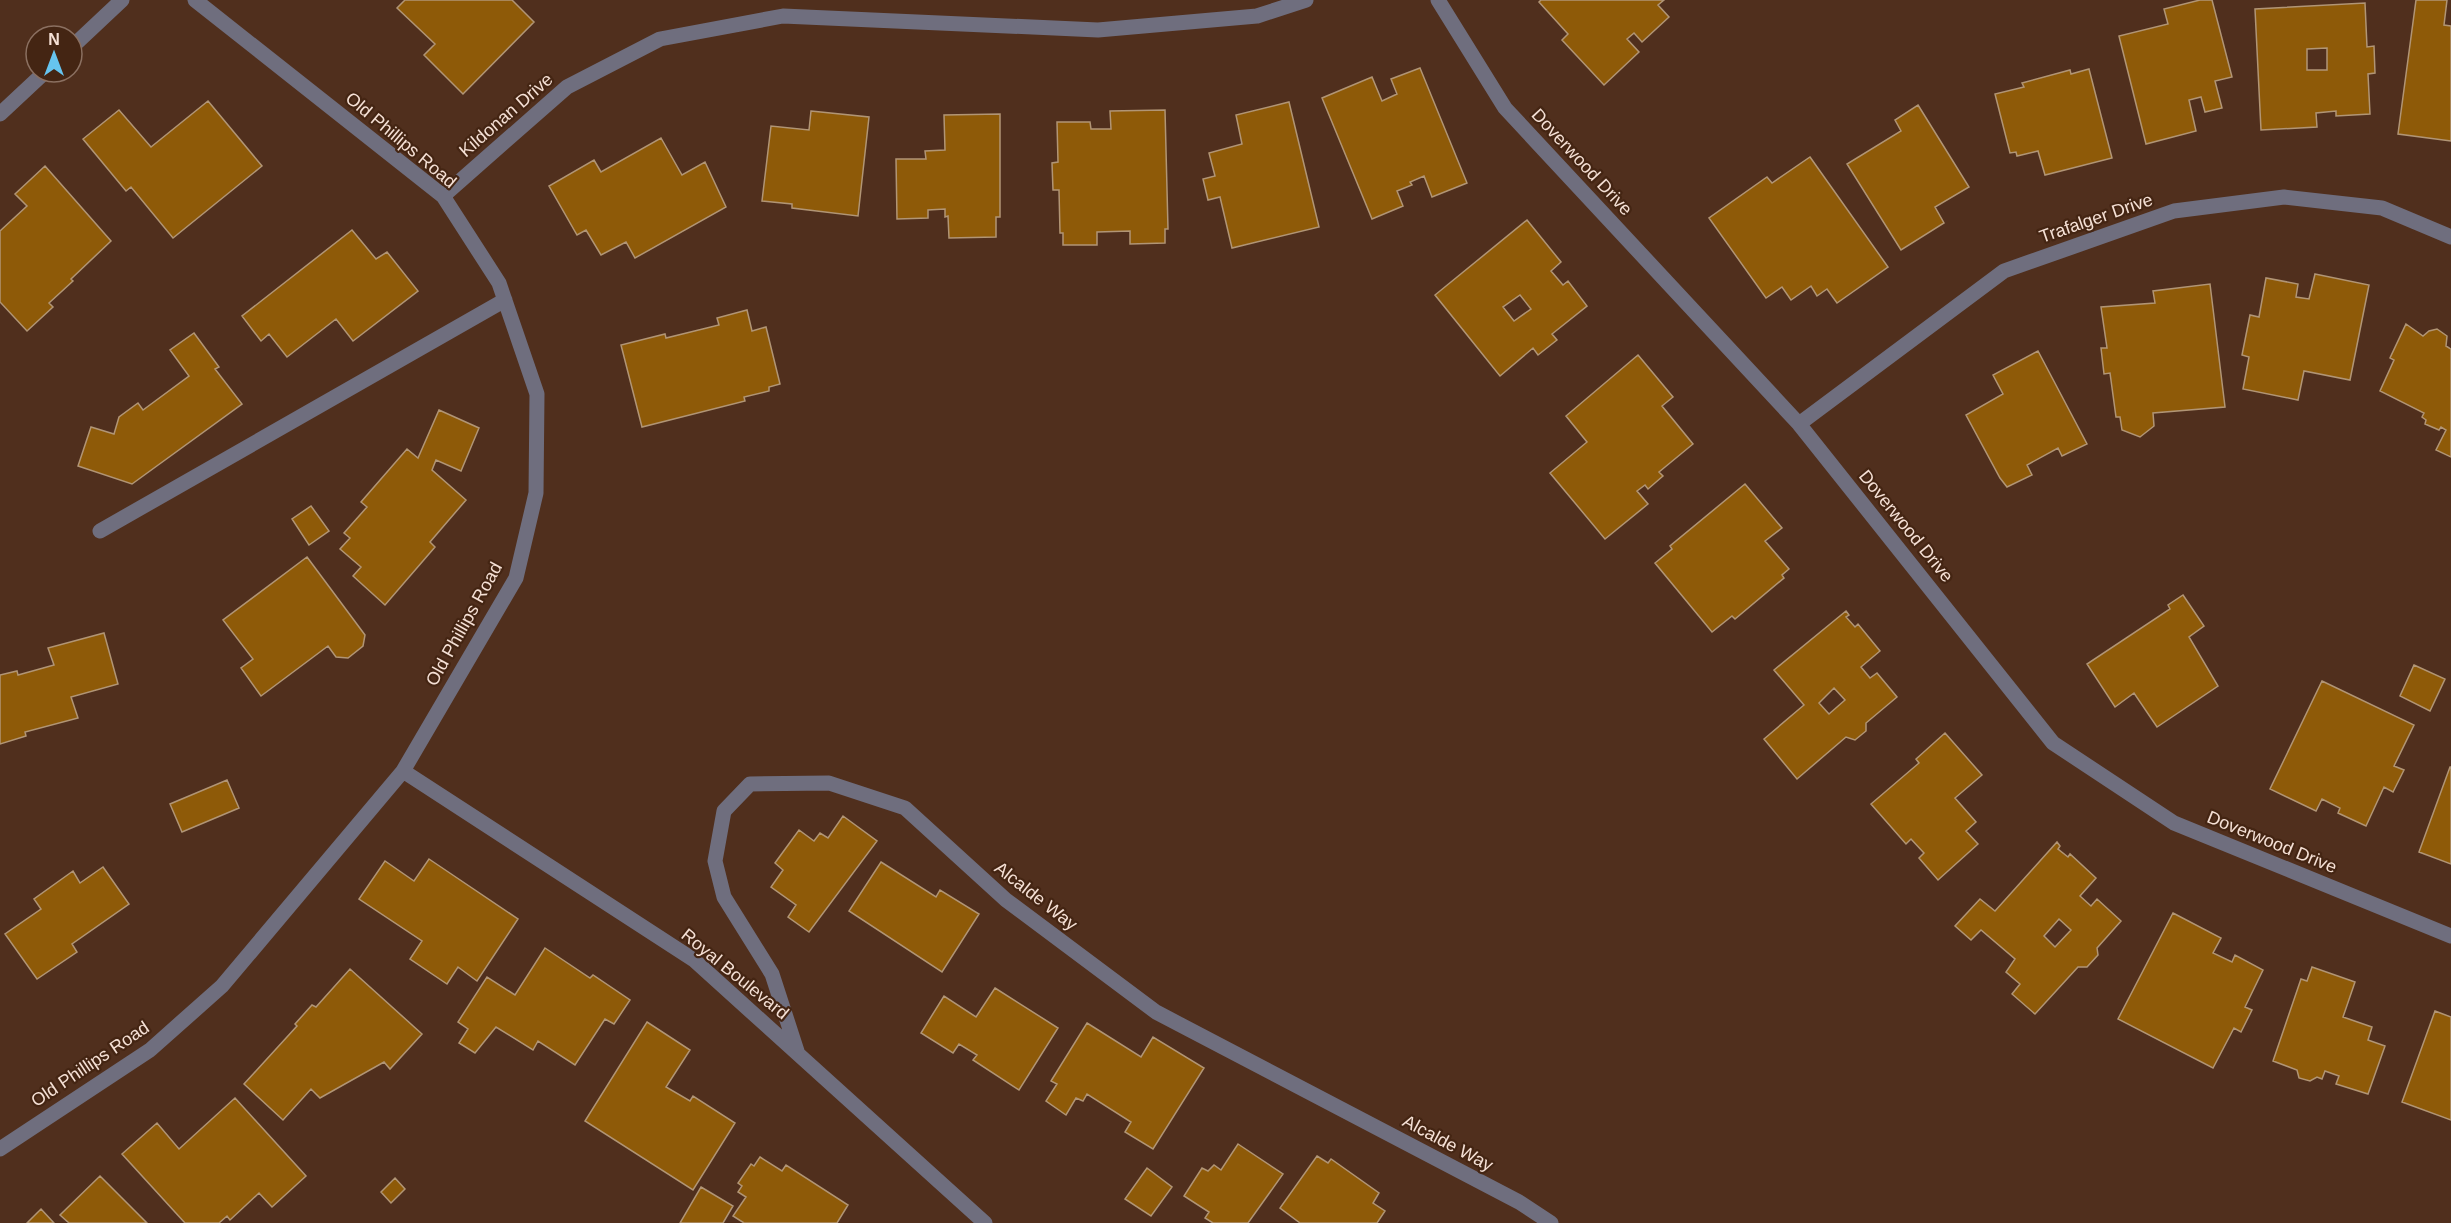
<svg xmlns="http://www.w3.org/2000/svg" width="2451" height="1223" font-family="Helvetica,sans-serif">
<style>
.building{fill:#8e5a08;stroke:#b19575;stroke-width:1.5;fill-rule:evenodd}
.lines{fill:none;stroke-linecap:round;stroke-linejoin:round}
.minor{stroke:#6f6e7e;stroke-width:15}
.labels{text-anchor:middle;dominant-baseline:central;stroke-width:4.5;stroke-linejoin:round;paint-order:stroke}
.street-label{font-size:18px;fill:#f5e0d5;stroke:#442513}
</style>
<rect width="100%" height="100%" fill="#502f1d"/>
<path class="building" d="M405,0H512L534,22L463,94L424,55L435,44L397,8Z
M1541,0H1664L1658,5L1669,17L1642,42L1634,33L1627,39L1639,52L1604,85L1562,40L1568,34L1539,2Z
M2200,0H2212L2232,77L2215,81L2222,108L2205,112L2201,97L2189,100L2196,131L2146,144L2119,36L2168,24L2164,9Z
M2416,0H2447L2444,25L2451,26V141L2398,134Z
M2365,3L2367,47L2374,46L2375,73L2368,74L2370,114L2336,116V111L2316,113L2317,127L2261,130L2255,9ZM2327,48V70H2307V49Z
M1420,68L1467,183L1432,197L1424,176L1410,182L1412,185L1397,191L1403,206L1372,219L1322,98L1372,77L1382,101L1397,94L1391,79Z
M2089,69L2112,158L2045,175L2038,151L2017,156L2016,152L2010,153L1995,94L2024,87L2022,83L2070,70L2071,74Z
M208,101L262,166L173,238L131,187L126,191L83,139L119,110L151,147Z
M1289,102L1319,227L1232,248L1220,197L1208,200L1203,179L1215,176L1209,153L1242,144L1236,115Z
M1918,105L1969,187L1935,207L1944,223L1901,250L1847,164L1901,131L1895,120Z
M1165,110L1168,229H1165V243L1130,244V231L1097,232V245H1063V233H1060L1059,190H1053L1052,163L1058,162L1057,122H1090L1091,129H1111L1110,111Z
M811,111L869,117L858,216L792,208V204L762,201L771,126L809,130Z
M1000,114V217H996V237L949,238L948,216L945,217V209L928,210V218L897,219L896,159H926L925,151L945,150L944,115Z
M661,138L682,175L705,162L726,207L635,258L626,242L601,255L586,230L577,235L549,186L594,160L601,172Z
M1810,157L1888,267L1837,303L1827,289L1817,296L1811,286L1791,300L1782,287L1766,298L1709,218L1767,177L1772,183Z
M45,166L111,241L71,279L73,281L49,303L53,307L27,331L0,302V231L27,206L15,194Z
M1527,220L1561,262L1551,271L1563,285L1568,281L1587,306L1552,334L1557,340L1538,355L1533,348L1500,376L1435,295ZM1520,295L1531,309L1514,321L1503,307Z
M352,230L376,259L387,252L418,291L353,341L336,319L287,357L269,334L261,341L242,316Z
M2315,274L2369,285L2350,380L2304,371L2298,400L2243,389L2249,357L2242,355L2250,315L2259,317L2266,278L2298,284L2296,297L2309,299Z
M2210,284L2225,407L2153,413L2154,426L2140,437L2122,430L2120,417H2116L2110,373L2104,374L2101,348H2107L2101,307L2155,303L2153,291Z
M747,310L752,331L766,327L780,384L769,387V391L744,397L745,401L642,427L621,345L665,334L666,338L719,325L717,318Z
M2406,324L2423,336L2429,331L2437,329L2447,336L2446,346L2451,349V457L2436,450L2446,430L2441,427L2439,430L2425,424L2426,420L2422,417L2424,413L2380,391L2394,360L2390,358Z
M194,333L219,367L215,369L242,404L132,484L78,466L91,427L114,434L119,417L138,403L143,410L189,376L170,350Z
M2038,351L2087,444L2062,456L2058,448L2027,465L2032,475L2007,487L2000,478L1966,415L2003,394L1993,375Z
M1638,355L1673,397L1662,406L1693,444L1659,472L1663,476L1648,489L1645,485L1637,491L1648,504L1605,539L1550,473L1587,442L1566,416Z
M439,410L479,428L461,471L436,460L432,470L466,500L430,542L435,547L385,605L353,576L361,567L340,549L350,538L344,533L367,507L361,502L407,449L418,458Z
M1745,484L1782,528L1765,541L1789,569L1782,575L1784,578L1735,619L1732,616L1712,632L1655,563L1672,549L1670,546Z
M311,506L329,531L309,545L292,519Z
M307,557L365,635L363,646L348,658L336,657L328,646L261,696L241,668L253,659L223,620Z
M2183,595L2204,626L2189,637L2218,686L2157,727L2134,693L2115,707L2087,664L2170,609L2168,605Z
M1846,611L1849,615L1846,617L1855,627L1858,624L1880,651L1861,667L1870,678L1877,673L1897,697L1866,723V731L1855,740L1846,737L1797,779L1764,739L1804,705L1774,670ZM1834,688L1845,700L1829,714L1819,703Z
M104,633L118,684L71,697L78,718L25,732L26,736L0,744V675L17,671L18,675L54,665L48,648Z
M2414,665L2445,679L2430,711L2400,696Z
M2322,681L2414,725L2394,766L2404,770L2393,792L2384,787L2366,826L2338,813L2340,808L2322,799L2316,811L2270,789Z
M1945,733L1982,775L1955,798L1976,822L1966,831L1978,844L1938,880L1919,858L1924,853L1911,839L1906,844L1871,804L1919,763L1916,759Z
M2450,767H2451V864L2419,852Z
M227,780L239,808L182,832L170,804Z
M843,816L877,841L809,932L788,917L796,905L771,887L783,870L775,863L799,830L814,841L820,833L828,838Z
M2057,842L2060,846L2058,849L2068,857L2070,854L2096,878L2080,896L2091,906L2097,899L2121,921L2097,948L2098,955L2087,967H2078L2035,1014L2012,994L2020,984L2006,972L2015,959L1981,930L1971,940L1955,926L1980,899L1995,911ZM2059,919L2071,930L2055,947L2044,936Z
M429,859L518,919L477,981L458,967L447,984L410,959L422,941L359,899L385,861L414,881Z
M881,862L936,897L940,890L979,914L942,972L849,911Z
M103,867L129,904L72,944L77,952L37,979L5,934L41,909L34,899L73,871L80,883Z
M2173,913L2221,938L2213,953L2232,962L2235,955L2263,970L2245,1007L2252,1010L2241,1032L2234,1028L2213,1068L2118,1019Z
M545,948L590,978L593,975L630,1000L614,1024L605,1019L575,1065L538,1041L533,1050L496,1027L475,1053L459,1043L468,1029L458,1022L487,977L515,995Z
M2312,967L2355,982L2343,1017L2372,1027L2368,1040L2385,1046L2368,1094L2336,1084L2339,1076L2325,1071L2322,1079L2317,1077L2310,1081L2299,1078L2297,1070L2273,1061L2301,979L2307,981Z
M350,969L422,1034L390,1069L384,1062L320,1098L311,1089L283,1120L244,1084L297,1026L295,1024L312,1005L316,1007Z
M995,988L1058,1028L1019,1090L973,1060L977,1055L959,1044L953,1053L921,1033L944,996L976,1017Z
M2435,1011L2451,1017V1120L2402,1102Z
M647,1022L690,1050L666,1087L690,1101L693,1096L735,1123L693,1190L585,1121Z
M1087,1023L1141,1057L1153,1037L1204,1068L1153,1149L1125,1132L1131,1122L1087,1094L1083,1101L1076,1098L1066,1115L1046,1101L1057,1084L1051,1081Z
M235,1098L306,1176L272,1207L259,1193L230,1220L227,1216L219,1223H185L122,1154L157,1123L179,1149Z
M1238,1144L1283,1174L1248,1223H1213L1205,1218L1209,1212L1184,1196L1202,1168L1208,1171L1214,1165L1221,1170Z
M1317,1156L1328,1163L1331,1159L1379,1193L1373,1203L1385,1211L1377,1223H1300L1280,1208Z
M760,1157L782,1171L786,1165L848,1205L837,1223H744L733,1216L746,1197L738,1192L742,1186L738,1183L751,1164L754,1166Z
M1147,1168L1172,1187L1151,1216L1125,1199Z
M100,1176L147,1223H69L60,1215Z
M395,1178L405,1189L391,1203L381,1192Z
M701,1187L733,1206L723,1223H680Z
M41,1209L54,1223H27Z"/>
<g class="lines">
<path class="minor" d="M1438,0L1505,108L1799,424L2053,743L2174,823L2451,936
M72,47L122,0
M0,114L45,72
M443,196L567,87L660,39L783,16L1098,30L1257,16L1306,0
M1799,424L2004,271L2174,211L2284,197L2382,208L2451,237
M100,531L505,300
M403,771L694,960L985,1223
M797,1051L772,974L724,897L715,861L724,811L750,784L829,783L905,808L1006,900L1156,1012L1519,1202L1551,1223
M0,1149L150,1050L222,986L403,771L516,578L536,493L537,394L499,283L443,196L195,0"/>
</g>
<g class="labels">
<g class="street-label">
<text transform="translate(506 115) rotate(-41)">Kildonan Drive</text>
<text transform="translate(401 140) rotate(40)">Old Phillips Road</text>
<text transform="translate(1582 162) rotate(47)">Doverwood Drive</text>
<text transform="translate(2096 218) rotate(-19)">Trafalger Drive</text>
<text transform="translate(1906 526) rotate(51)">Doverwood Drive</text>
<text transform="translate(464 624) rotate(-61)">Old Phillips Road</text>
<text transform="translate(2272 842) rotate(22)">Doverwood Drive</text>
<text transform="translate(1036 896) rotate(38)">Alcalde Way</text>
<text transform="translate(735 974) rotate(39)">Royal Boulevard</text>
<text transform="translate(90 1064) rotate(-34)">Old Phillips Road</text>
<text transform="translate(1448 1143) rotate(28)">Alcalde Way</text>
</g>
</g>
<g transform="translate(54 54)"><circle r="28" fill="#442513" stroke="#8b7061" stroke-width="1.5"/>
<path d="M0-4.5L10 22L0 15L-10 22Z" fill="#66c4ef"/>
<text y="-9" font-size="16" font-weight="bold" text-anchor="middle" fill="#f5e0d5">N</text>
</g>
</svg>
